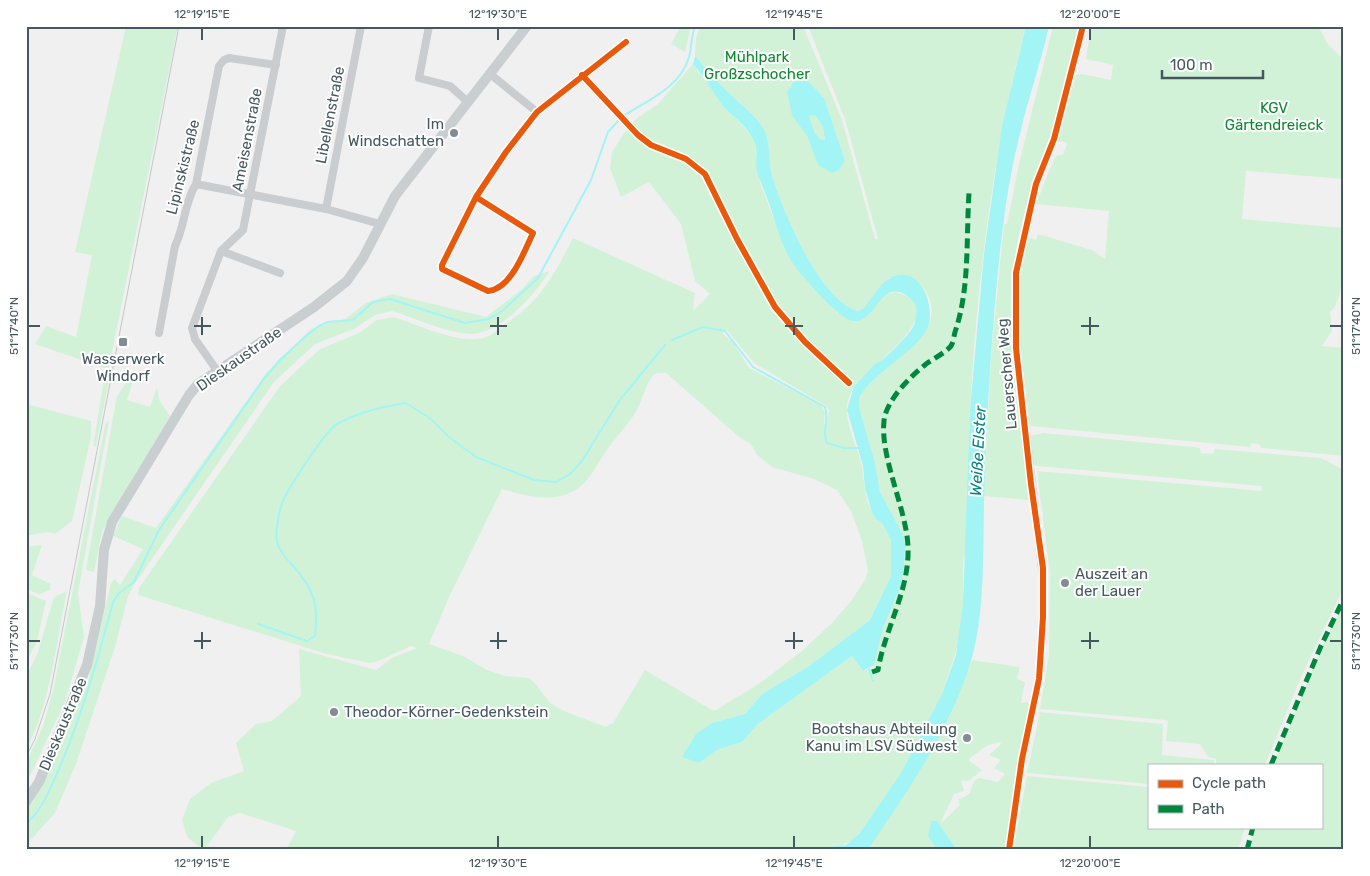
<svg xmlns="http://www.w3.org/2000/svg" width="1370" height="876" font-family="Rubik,sans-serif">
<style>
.green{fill:#d2f2d7;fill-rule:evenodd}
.water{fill:#a3f4f4;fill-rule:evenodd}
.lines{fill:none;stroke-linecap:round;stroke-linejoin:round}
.stream{stroke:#a3f4f4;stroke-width:2}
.street{stroke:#c9cdcf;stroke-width:8}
.secondary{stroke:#c9ced1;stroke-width:10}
.tram{stroke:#c4c7c9;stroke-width:1}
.quiet{stroke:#00873e;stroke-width:5;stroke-dasharray:10 5;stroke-linecap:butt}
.cycleway-casing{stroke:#fff;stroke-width:9}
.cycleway{stroke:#e8590c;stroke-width:6}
.ticks{fill:none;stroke:#45585f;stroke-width:2}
.poi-dot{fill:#818d92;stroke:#fff;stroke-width:2}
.labels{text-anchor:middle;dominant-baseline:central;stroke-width:4;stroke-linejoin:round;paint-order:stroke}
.park-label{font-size:15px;fill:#0d8931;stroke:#fff}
.street-label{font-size:15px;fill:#45585f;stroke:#fff}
.poi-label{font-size:15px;fill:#45585f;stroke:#fff;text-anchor:end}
.water-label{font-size:16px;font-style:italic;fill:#058485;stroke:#fff}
.neatline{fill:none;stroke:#45585f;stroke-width:2}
.ticks-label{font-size:12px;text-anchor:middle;fill:#45585f}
</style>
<rect width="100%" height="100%" fill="#f1f0f0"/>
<path class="green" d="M126,26H178L109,367L104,368L35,344L46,326L76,337L92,255L75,252Z
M681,26H691L685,52L671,44Z
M700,26H803L842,120L875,239H878L845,119L808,26H1026C993,151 977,281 970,410C968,454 968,499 967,543L963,563V604L960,639L942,694L901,773L859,834C844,850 827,847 807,850H286L296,831L240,813L228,817L204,850L187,837L182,820L190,799L211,783L244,771L236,743L256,724L272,721L301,696L299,649L376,670L392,658L417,648L411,646L376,662L369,663L323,653L138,595L139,588L280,386L320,349L359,333L377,320L394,317C418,325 459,344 483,338C491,336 499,329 506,324C541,300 554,275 573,238L695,293L693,311L710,294L695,281L681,224L649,182L621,197L610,168L612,152L628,127L637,118L657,105L693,64L724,106L752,136L755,144L760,182L785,250L802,275L838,313L867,316L884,295L896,292C958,309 866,368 854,386C851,390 850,396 848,400C842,426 862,450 863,475C865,489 867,516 882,523L891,540V576L870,620L809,666L762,694L745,714L712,723L693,738L699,763L717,750L742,742L758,724L852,656L863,671L873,668L883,628L900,588L904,568L905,548L880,492L875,462L860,411L859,398C878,360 966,331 917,281L889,278L864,308L858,311C820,301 783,211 772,176C768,161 770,142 763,128C756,115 742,106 731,95C718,83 707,69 695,56L696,38ZM807,80L824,98L845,160L818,165L807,136ZM727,330L754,363L826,406L829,410L827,424H824L825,412L821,405L749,368L733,342L722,333ZM658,373H666L739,437L751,444L757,455L772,467L814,479L837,490L851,511L862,541L868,571L865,580L851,601L833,622L802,651L760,683L716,710H712L645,670L613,723L606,727L564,711L550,703L534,682L528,678L505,676L487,670L463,656L429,644L450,595L502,489C533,499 569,506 590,476C596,468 601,458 607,450C616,437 629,424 637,410C643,398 645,386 653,375Z
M1053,26H1078C1071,67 1060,108 1046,148C1032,188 1017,229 1013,272C1006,348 1021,425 1030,500L984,496L991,356L1004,224H1007L1019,164Z
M1091,26H1318L1328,44L1344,60L1342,65L1344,67V179L1246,171L1242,219L1344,228C1344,245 1345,303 1330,312L1332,331L1322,346L1344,348V456L1261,448L1259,444L1251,443L1250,447L1030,426L1018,328L1020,267L1028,237L1036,240L1038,234L1092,250L1105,259L1109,211L1036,204L1054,159L1057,155H1063L1067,143L1057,141L1076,75L1082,74L1111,80L1113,65L1086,59Z
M815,115L823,127L825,140L820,139L815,133L809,116Z
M550,271C535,293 501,335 470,334C444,332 417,319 392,311L375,315L354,329L315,344L274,382L134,585L128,596L115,647L76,764L55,813L26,845V809L33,802L87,685L111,583L115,579L120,585L143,549L113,536L122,516L156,528L267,372L311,329L345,319L366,303L392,294L486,317L522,289L534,276Z
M105,374H110L96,447L93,446Z
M129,379L133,380L127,400L150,407L157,387L159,400L170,416L110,516L102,532L94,572L88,571L86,569L117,396Z
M26,404L91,421V437L72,521L55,534L48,532L26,536Z
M109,420L78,593L84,637L65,702L26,784V764L43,726L53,691L105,425Z
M1043,433L1193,447L1200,448L1201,453L1213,454L1215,449L1321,458L1344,470V587L1301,677L1265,765H1216V759L1208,757L1200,744L1166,741L1168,721L1165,720L1040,709L1049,655L1050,573L1037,471L1262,491L1261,486L1037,466L1033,465L1030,436Z
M42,545L32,575L51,584L50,590L39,594L26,589V547Z
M67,591C56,643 51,703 26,750V676L37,655L54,597Z
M26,593L46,601L37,641L26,663Z
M1344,603V850H1249L1255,827H1321V765H1273L1322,647Z
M972,660L1020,667L1017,679L1025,682L1021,703L1028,702L1030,708L1008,835H1016L1027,776L1149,787V827H1245L1238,850H957L937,821L928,837L938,850H866L903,798L952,712ZM1000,742L1001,744L989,755L1001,760L994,768L1005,774L998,782L980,778L975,780C968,792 975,794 958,799L960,805L940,824L954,794L964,791L961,780L969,781L982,770L969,761L970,758L988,745Z
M1040,712L1163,724L1162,755L1214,760V765H1149V784L1027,773Z"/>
<path class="water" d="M1026,26H1049C1041,63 1028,98 1020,134C1006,188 1000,247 995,303C989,370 986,437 984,504C983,553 985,614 971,661C951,728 910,788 871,845L866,850H807L846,845L859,834L901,773L942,694L956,655L963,604L970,410L984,254L1002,126Z
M695,56C707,69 718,83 731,95C742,106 756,115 763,128C771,142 768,161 772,176C783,211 820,301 858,311L864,308C872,298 880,283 892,277C919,265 934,302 929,323C923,349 873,371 859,398L860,411L875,462L880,492L904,537L905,548L904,568L900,588L883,628L874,665L863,671L852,656L758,724L742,742L717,750L699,763L682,757L696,734L712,723L745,714L762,694L809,666L870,620L891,576V540L882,523L876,519L872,513L865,488L863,466L847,410L854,386L875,364C883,362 911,333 914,325C916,320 917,311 916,306C914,301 910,298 906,295C880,279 876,323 854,321C841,321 811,285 801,274C783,254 777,228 769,203C765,192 760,182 757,171C755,162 758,153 755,144C751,129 734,118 724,107C713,93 705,77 693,64Z
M807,80L824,98L845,160L839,170L832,173L818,165L807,136L792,115L787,92L794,82ZM815,115L823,127L825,140L820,139L815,133L809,116Z
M931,821H937L957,850H938L928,837Z"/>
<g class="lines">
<path class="stream" d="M623,116C647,101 681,87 689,57C692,47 691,36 695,26
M672,340L703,327L725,331L753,367L825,407C830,419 821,432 827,443L844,448H859
M258,624L307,641L315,636C319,605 314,590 294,567C287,559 280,553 277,542C275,533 279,510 283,501C289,487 326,430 337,424C359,412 381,407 406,403L431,419L449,437L476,457L534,480L556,482L570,474L582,461L619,401L665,345
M869,669L873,681
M26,824C43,809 50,789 59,769C82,715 98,659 113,602L119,593L134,582L159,530L263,380L280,360L307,335L319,326L328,322L353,320L373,302L390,299L465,323L489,319L502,311L538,278L591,180L608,132L620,119"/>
<path class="street" d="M429,26L419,78L450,86L468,102
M490,74L537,112
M582,75L638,135L651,145L686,159L705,174L737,239L775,307L805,342L849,383
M196,184L326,209L380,224
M476,197L442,265V269L488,291C511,289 524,252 533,233L476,197L506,152L537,112L626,42
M326,209L361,26
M221,251L280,273
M159,333L175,246C185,226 184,203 196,184L219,66L224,60L229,58L276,65
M218,372L195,339L192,328L221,251L243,230L283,26
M1043,577L1016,348V273L1036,184L1054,139L1083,26"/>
<path class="secondary" d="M26,802L39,782L87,665L100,606L104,550L112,522L189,395L198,384L314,307L347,281L363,258L395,196L527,26"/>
<path class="tram" d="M26,757L35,739L50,694L179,26"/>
<path class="quiet" d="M872,672L878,670C885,628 910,590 908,546C906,508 880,457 884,421C886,400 911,376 926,364C933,359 945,353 951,346C953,343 954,336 955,332C970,288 966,239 969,193
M1271,765L1321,646L1344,598
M1247,850L1253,827"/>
<defs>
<path id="cycleway" d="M582,75L638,135L651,145L686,159L705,174L737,239L775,307L805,342L849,383
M476,197L442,265V269L488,291C511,289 524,252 533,233L476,197L506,152L537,112L626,42
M1009,850L1022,759L1039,679L1043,617V568L1031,484L1016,348V273L1036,184L1054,139L1083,26"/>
</defs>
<use href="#cycleway" class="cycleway-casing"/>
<use href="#cycleway" class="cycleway"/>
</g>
<path class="ticks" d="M202,28V40M498,28V40M794,28V40M1090,28V40M202,317V335M498,317V335M794,317V335M1090,317V335M28,326H40M194,326H211M490,326H507M785,326H803M1081,326H1099M1330,326H1342M202,632V649M498,632V649M794,632V649M1090,632V649M28,641H40M194,641H211M490,641H507M785,641H803M1081,641H1099M1330,641H1342M202,836V848M498,836V848M794,836V848M1090,836V848"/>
<g class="poi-dot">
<circle cx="454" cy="133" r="5"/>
<rect x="118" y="337" width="10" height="10" rx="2.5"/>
<circle cx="1065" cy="583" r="5"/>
<circle cx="334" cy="712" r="5"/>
<circle cx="967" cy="738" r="5"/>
</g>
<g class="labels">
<g class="park-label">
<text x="757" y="57">Mühlpark<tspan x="757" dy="17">Großzschocher</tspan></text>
<text x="1274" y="108">KGV<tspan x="1274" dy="17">Gärtendreieck</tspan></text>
</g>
<g class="street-label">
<text transform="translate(330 115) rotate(-79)">Libellenstraße</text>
<text transform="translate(247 140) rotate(-79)">Ameisenstraße</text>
<text transform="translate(183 167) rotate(-76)">Lipinskistraße</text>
<text transform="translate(239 359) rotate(-35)">Dieskaustraße</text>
<text transform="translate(1007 374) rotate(-95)">Lauerscher Weg</text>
<text transform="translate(63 724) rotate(-67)">Dieskaustraße</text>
</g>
<g class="poi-label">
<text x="444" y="124">Im<tspan x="444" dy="17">Windschatten</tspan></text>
<text x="123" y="359" text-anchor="middle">Wasserwerk<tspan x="123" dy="17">Windorf</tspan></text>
<text x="1075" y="574" text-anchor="start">Auszeit an<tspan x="1075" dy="17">der Lauer</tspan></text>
<text x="344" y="712" text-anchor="start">Theodor-Körner-Gedenkstein</text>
<text x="957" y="729">Bootshaus Abteilung<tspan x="957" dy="17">Kanu im LSV Südwest</tspan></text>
</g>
<g class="water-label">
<text transform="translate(978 451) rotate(-87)">Weiße Elster</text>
</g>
</g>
<rect width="1370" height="876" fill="none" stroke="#ffffff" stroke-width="55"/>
<rect x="1148" y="764" width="175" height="65" fill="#ffffff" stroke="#b5bcbf"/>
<rect x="1158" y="780" width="25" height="8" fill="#e8590c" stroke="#b5bcbf"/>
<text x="1192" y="788" font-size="15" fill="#45585f">Cycle path</text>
<rect x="1158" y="805" width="25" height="8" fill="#00873e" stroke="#b5bcbf"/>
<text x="1192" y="814" font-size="15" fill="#45585f">Path</text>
<path d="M1162 70v8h101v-8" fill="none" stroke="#45585f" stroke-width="2.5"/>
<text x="1170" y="70" font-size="15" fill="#45585f" stroke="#ffffff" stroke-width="4" paint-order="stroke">100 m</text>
<rect x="28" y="28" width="1314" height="820" class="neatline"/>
<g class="ticks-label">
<text x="202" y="18">12°19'15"E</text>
<text x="498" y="18">12°19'30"E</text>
<text x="794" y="18">12°19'45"E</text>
<text x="1090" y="18">12°20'00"E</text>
<text transform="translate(14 326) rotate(-90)" y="4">51°17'40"N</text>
<text transform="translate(1356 326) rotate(-90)" y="4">51°17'40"N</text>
<text transform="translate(14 641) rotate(-90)" y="4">51°17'30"N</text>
<text transform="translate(1356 641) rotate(-90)" y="4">51°17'30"N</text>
<text x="202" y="867">12°19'15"E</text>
<text x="498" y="867">12°19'30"E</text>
<text x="794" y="867">12°19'45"E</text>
<text x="1090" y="867">12°20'00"E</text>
</g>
</svg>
